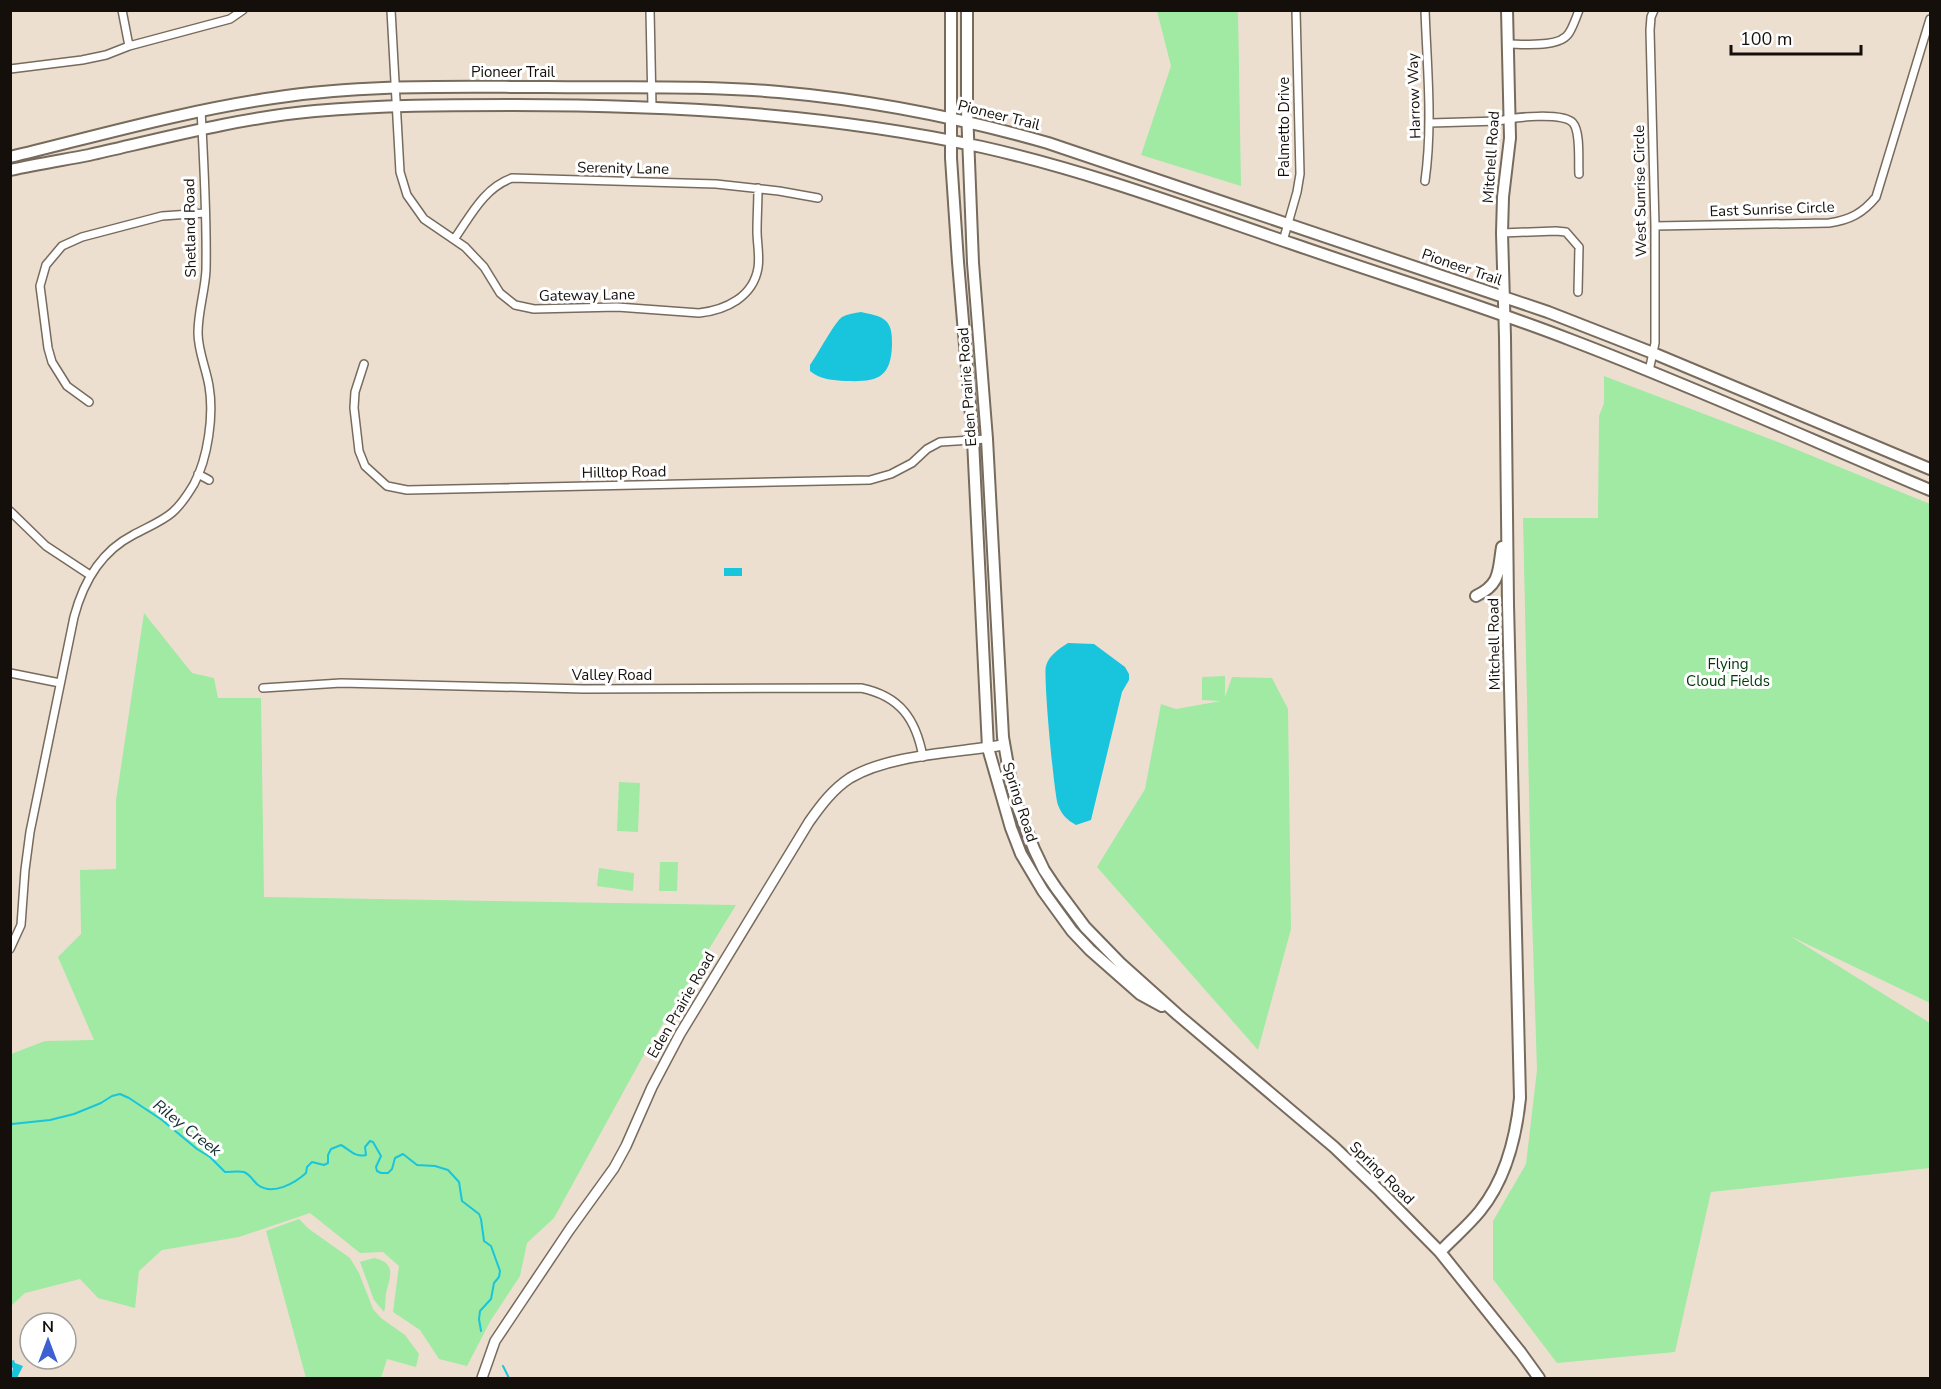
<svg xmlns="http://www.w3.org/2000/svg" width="1941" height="1389" font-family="'Nunito Sans',sans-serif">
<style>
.green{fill:#a0eaa3}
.water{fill:#18c5dc}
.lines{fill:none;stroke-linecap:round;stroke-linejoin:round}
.stream{stroke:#18c5dc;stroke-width:2}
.minor-casing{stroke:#776b5d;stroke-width:10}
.tertiary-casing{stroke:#776b5d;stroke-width:12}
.secondary-casing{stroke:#776b5d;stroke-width:14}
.minor{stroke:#fff;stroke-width:7}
.tertiary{stroke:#fff;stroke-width:9}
.secondary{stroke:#fff;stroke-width:10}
.labels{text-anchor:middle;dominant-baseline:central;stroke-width:6;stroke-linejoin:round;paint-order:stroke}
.street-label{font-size:15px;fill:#140f0a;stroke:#fff}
.park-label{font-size:15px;fill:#003808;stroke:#fff}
.water-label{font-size:16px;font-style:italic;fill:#162f33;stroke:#fff}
</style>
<rect width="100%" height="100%" fill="#eddfd0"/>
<path class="green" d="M1157,11H1238L1241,186L1141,155L1171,66Z
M1604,376L1778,442L1930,504V1003L1790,936L1930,1023V1168L1711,1192L1675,1352L1557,1363L1493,1279V1221L1526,1164L1537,1070L1531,884L1523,518H1598L1599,416L1604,403Z
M144,613L192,673L214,678L218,698H261L264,897L736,905L642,1058L554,1218L527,1243L520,1276L491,1320L467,1366L439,1359L420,1330L393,1312L399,1266L383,1252L360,1253L310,1213L239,1237L162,1250L139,1271L135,1308L98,1298L80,1279L25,1293L11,1306V1054L45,1041L94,1040L58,957L81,934L80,870L116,869V800Z
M1225,676V697L1232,677L1272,678L1288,709L1291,929L1258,1050L1097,867L1145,789L1161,704L1176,709L1221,701L1202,700V677Z
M619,782L640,783L638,832L617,831Z
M660,862H678L677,891H659Z
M599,868L634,873L633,891L597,886Z
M299,1219L309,1229L350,1258L359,1273L373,1309L381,1318L405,1335L419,1354L416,1367L387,1359L381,1378H306L266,1231Z
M374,1258C397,1263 390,1277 386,1293C385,1300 386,1306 384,1312L374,1300L360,1262Z"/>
<path class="water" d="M861,312C869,314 881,315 887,322C892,328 892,337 892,345C891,379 876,382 846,381C832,380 821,380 810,371V365C818,354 834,323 842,317C848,314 855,313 861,312Z
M724,568H742V576H724Z
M1068,643L1094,644L1125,667L1129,674V680L1122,692L1091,820L1076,825C1067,820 1062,815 1058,805C1054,794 1043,675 1046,666C1049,655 1059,649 1068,643Z
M14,1360L15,1363L23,1366L17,1378H11L13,1368L11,1367V1361Z"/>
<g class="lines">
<path class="stream" d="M10,1127L12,1124L50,1120L74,1114L101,1103L112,1096L120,1094L129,1098L162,1120L197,1149L210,1157L225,1172C231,1172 239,1171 244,1172C251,1175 253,1181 258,1185C273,1196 295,1183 306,1173L307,1167L312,1162L324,1165L328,1163V1155L331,1149L341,1145C349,1149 355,1158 366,1155L365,1147L370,1141L373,1142L381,1156L376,1167L377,1171L381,1173H388L392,1169L395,1158L403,1154L417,1165L435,1166L448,1170L459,1182L462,1201L479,1214L481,1219L484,1241L491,1246L500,1271L499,1277L494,1283L491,1299L480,1311L479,1319L481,1331
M503,1366L509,1378"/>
<defs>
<path id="minor" d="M122,10L129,46
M391,10L400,172L407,195L424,219L465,247L484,267L500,293L515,305L534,309L617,307L699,313C726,310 753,297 758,268C760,256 757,243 757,231C757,217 758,203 758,188
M650,10L652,107
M1425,10C1427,67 1433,124 1425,181
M1508,44C1524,44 1560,48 1569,33C1573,27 1576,18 1579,10
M10,69L82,60L106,55L129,46L230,19L243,10
M1430,123L1499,121C1513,117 1563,112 1573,123C1581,132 1578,163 1579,174
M1655,226L1829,223C1850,220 1863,213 1876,197L1930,19
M1502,233L1556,231L1566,232L1579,247L1578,292
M455,238C471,215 484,188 512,178L716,184L779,191L818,198
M1283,241L1297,192L1300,174L1296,10
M364,364L355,392L354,408L359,451L365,466L387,486L407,490L870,480L891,474L912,463L927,449L940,442L987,439
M1649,371L1655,343V226L1650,30L1651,17L1654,10
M89,402L67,386L52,362L48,348L40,286L46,265L62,246L82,237L162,216L205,213
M198,474L209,480
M10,511L46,546L90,575
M10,673L60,683
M263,688L341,683L584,689L861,688C900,696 916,719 923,757
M10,949L21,925L25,870L30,832L74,617C83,583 100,552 133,535C165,518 174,518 194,484C208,458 214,415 209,386C206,368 198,351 198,333C198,311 205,291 206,270C207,217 204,163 201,110"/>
<path id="tertiary" d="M482,1378L495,1341L570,1229L614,1168L626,1146L652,1087L680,1034L809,822C821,805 833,789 850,778C890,754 956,753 1003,745"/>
<path id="secondary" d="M951,10V158L958,262L973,440L988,748L1011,828L1021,854L1043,891L1072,931L1090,950L1140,994L1162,1006
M967,10V110L973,263L987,439L1003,737L1010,777L1017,805L1034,849L1044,870L1056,888L1085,927L1120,963L1178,1015L1334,1147L1380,1191L1440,1252L1521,1353L1539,1378
M10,157C97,136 184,111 273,98C364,84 455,87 547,87C624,88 702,85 779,92C870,100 961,118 1048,143L1548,312L1653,353L1930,469
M10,170C37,164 63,160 89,155C164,138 238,118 315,111C381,105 448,105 514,105C672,105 828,114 982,147C1089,171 1193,210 1296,245C1388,277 1481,305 1571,340C1692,386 1811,440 1930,490
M1476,596C1501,584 1498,571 1502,547
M1440,1252C1453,1238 1468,1226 1480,1211C1506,1179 1516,1138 1520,1098L1508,604L1505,337L1502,233L1503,197L1510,138L1507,10"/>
</defs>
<use href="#minor" class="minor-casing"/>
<use href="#tertiary" class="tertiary-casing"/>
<use href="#secondary" class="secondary-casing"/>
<use href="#minor" class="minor"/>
<use href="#tertiary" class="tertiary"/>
<use href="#secondary" class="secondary"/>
</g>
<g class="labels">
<g class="street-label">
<text x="513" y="72">Pioneer Trail</text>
<text transform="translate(1414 96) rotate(-92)">Harrow Way</text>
<text transform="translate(999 115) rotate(14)">Pioneer Trail</text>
<text transform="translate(1284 127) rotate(-90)">Palmetto Drive</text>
<text transform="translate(1491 157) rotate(-86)">Mitchell Road</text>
<text transform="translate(623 168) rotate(1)">Serenity Lane</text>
<text transform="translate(1640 191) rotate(-91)">West Sunrise Circle</text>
<text transform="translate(1772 209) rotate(-2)">East Sunrise Circle</text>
<text transform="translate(190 228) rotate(-91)">Shetland Road</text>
<text transform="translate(1462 267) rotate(19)">Pioneer Trail</text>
<text transform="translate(587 295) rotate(-1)">Gateway Lane</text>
<text transform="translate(967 387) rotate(-94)">Eden Prairie Road</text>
<text transform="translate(624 472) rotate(-1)">Hilltop Road</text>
<text transform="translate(1494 644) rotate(-91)">Mitchell Road</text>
<text x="612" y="675">Valley Road</text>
<text transform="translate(1020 802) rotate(72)">Spring Road</text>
<text transform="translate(681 1005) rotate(-60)">Eden Prairie Road</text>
<text transform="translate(1382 1173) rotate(44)">Spring Road</text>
</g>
<g class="park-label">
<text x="1728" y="664">Flying<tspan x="1728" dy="17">Cloud Fields</tspan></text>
</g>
<g class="water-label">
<text transform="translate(187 1128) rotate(38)">Riley Creek</text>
</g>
</g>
<rect width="1941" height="1389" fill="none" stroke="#140f0a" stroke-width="24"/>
<g transform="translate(48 1341)"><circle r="28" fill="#ffffff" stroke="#a19f9d" stroke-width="1.5"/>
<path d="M0-4.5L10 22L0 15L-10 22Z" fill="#3c5fd1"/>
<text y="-9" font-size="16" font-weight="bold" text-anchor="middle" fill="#140f0a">N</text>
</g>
<path d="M1731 45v9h130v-9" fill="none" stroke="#140f0a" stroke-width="3"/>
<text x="1740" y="45" font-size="18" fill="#140f0a" stroke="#ffffff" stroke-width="4.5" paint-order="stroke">100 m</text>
</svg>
